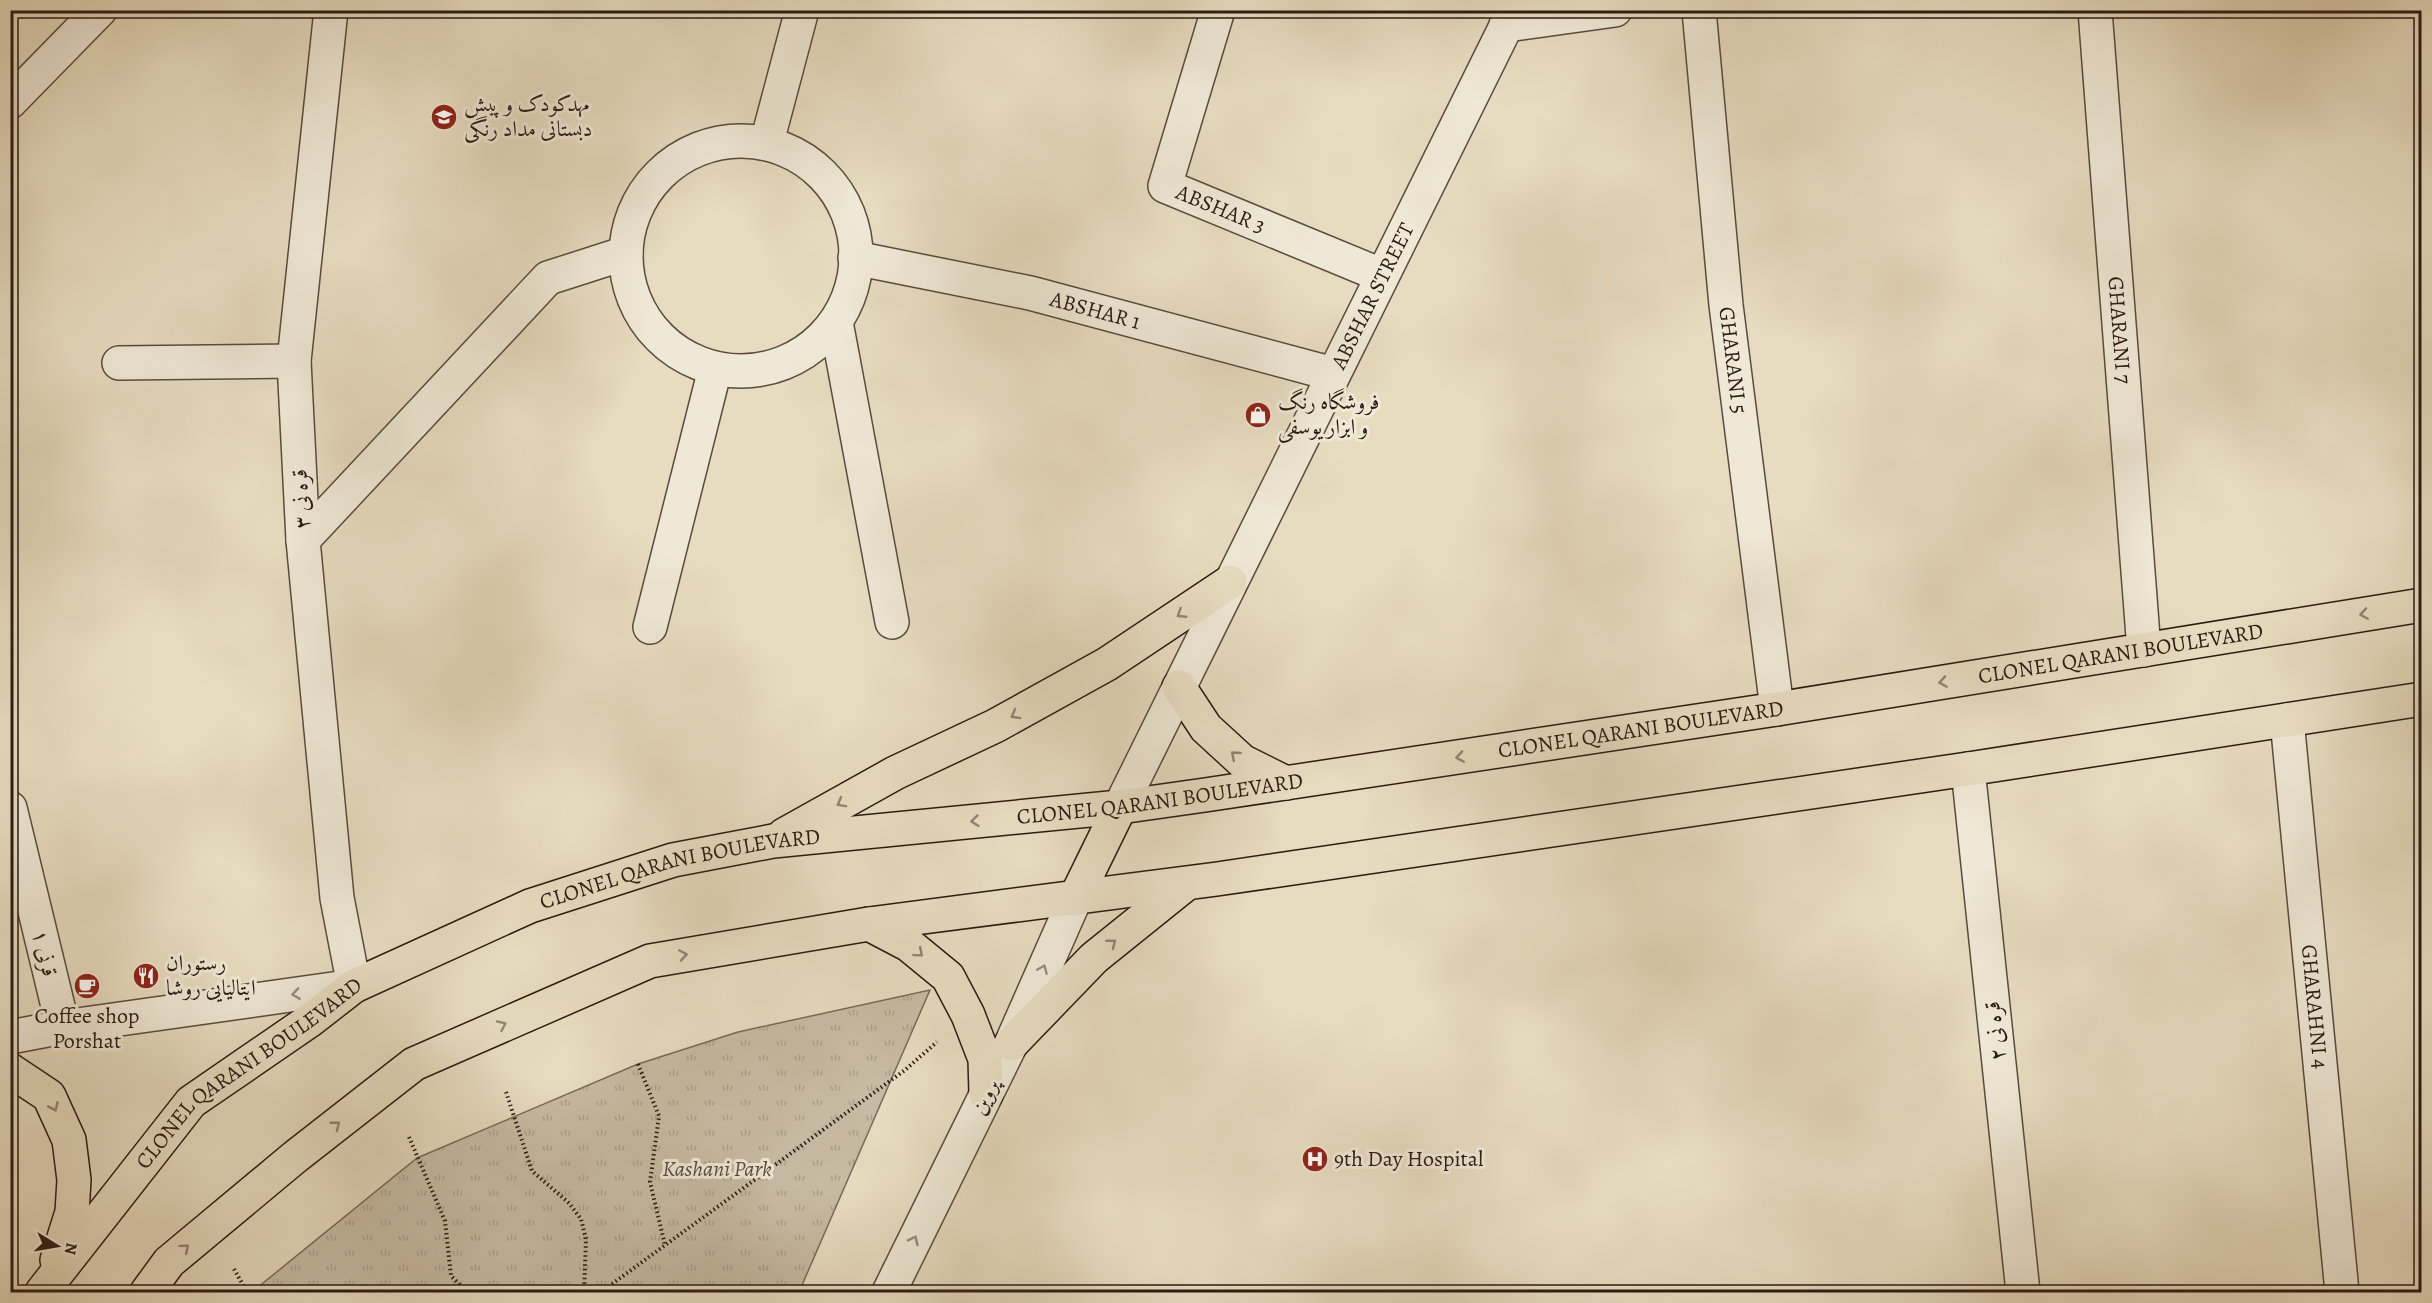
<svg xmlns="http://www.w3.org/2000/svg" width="2432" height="1303" font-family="Alegreya,Amiri,serif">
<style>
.grass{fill:url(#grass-tufts);stroke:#786b5c;stroke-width:1.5}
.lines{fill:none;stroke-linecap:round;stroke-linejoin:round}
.minor-casing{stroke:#594b3f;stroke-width:36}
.major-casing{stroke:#2a1b14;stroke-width:36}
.path{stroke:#2a1b14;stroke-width:4;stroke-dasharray:1.5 3;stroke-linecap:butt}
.minor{stroke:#efe8d6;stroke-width:33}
.major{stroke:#e7dcc0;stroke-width:33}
.oneway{stroke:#928573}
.oneway2{stroke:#968c7f}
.labels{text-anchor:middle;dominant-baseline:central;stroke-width:6;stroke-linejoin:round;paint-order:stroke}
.poi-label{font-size:22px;fill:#2a1b14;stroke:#efe8d6;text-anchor:start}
.street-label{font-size:22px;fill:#2a1b14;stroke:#efe8d6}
.park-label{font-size:22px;font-style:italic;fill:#594b3f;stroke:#efe8d6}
</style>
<defs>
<pattern id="grass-tufts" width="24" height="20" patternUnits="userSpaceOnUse" patternTransform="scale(1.5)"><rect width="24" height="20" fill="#c7bba3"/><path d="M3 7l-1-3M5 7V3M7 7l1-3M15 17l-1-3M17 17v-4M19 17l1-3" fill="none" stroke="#aba08b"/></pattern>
</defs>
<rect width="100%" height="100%" fill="#e7dcc0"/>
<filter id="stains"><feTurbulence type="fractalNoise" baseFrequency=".00333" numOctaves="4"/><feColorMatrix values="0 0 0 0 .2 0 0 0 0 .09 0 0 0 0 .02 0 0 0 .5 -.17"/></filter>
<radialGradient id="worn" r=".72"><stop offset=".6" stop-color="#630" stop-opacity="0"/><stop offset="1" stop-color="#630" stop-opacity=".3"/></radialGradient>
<path class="grass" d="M930,990L799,1292H252L417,1158L638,1064L738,1032Z"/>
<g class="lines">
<defs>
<g id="minor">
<path id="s1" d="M1218,10L1165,186L1381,275"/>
<path id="s2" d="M1699,10L1726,305L1777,709"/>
<path id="s3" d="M2095,10L2144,650"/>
<path d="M1506,25L1615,10"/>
<path d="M10,102L100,10"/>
<circle cx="741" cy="256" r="115"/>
<path d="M767,142L802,10"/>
<path id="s4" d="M855,258L1030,293L1333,374"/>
<path d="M836,322L892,622"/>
<path d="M119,363L294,361"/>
<path d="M303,540L548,278L626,253"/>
<path d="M650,627L715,369"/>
<path id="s5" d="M2287,720L2342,1292"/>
<path d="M1968,769L2023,1292"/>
<path id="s6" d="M1120,807L1514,10"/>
<path d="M10,808L63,1027"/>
<path d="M10,1037L63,1027L354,986L337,898L303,540L294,361L331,10"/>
<path d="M889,1292L1011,1044L1075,899"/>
</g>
<g id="major">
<path d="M1179,687L1206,728L1242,761L1286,783"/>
<path d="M784,835L895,773L995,726L1107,664L1230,582"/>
<path d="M1075,899L1120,807"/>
<path d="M869,924L909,945L948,977L968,1015L985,1059L986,1094"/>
<path d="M1011,1044L1094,958L1186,884"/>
<path d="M10,1070L49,1096L69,1140L74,1180L72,1212L57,1260"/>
<path id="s7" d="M42,1292L191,1102L309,1021L354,986L530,906L673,860L773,841L1120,807L1205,795L1777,709L2422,605"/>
<path d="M147,1292L169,1262L295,1157L414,1064L650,961L869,924L1217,879L1968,769L2422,699"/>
</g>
</defs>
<use href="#minor" class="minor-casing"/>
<use href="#major" class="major-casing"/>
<path class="path" d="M638,1064L659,1116L650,1182L665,1245
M506,1092L532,1171L569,1203L581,1219L586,1239L584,1292
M409,1137L445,1221L451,1276L467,1292
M234,1269L247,1292
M601,1292L905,1070L937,1042"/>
<use href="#minor" class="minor"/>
<use href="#major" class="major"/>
</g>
<defs><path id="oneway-chevron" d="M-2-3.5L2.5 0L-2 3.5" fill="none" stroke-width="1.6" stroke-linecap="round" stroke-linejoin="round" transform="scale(1.5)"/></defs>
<g class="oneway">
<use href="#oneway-chevron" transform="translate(1181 614) rotate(147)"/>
<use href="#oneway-chevron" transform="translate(2364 614) rotate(171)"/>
<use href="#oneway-chevron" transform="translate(1943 682) rotate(171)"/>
<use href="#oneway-chevron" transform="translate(1015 715) rotate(151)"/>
<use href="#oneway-chevron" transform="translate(1235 755) rotate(-139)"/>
<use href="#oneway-chevron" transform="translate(1460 757) rotate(171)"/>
<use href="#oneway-chevron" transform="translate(841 803) rotate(151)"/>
<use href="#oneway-chevron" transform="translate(975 821) rotate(174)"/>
<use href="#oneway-chevron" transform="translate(1112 943) rotate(-39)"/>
<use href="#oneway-chevron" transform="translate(919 953) rotate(40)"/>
<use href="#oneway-chevron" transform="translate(683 955) rotate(-9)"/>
<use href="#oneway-chevron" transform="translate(502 1025) rotate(-24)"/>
<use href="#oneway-chevron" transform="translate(54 1107) rotate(66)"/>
<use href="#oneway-chevron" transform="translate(336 1125) rotate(-38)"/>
<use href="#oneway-chevron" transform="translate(185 1248) rotate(-40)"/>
</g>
<g class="oneway2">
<use href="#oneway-chevron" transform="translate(1043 969) rotate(-67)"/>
<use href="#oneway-chevron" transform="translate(296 994) rotate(172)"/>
<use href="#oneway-chevron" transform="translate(914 1240) rotate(-64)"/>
</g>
<defs>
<symbol id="school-disc" viewBox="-11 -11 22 22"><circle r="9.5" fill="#8f2418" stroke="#efe8d6"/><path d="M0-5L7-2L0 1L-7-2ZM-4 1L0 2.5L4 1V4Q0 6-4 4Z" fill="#fff"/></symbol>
<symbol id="shop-disc" viewBox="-11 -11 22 22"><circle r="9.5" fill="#8f2418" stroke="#efe8d6"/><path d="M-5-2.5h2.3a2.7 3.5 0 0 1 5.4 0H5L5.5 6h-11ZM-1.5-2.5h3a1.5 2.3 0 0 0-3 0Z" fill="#fff"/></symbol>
<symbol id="restaurant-disc" viewBox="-11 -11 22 22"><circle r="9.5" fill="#8f2418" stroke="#efe8d6"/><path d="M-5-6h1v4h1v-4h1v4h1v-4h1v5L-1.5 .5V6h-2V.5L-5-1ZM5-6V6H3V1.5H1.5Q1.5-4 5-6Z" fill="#fff"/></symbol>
<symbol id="cafe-disc" viewBox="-11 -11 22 22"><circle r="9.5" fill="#8f2418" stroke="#efe8d6"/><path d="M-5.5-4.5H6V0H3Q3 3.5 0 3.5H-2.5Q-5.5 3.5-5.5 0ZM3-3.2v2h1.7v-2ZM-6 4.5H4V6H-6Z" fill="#fff"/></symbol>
<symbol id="hospital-disc" viewBox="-11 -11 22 22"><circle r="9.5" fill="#8f2418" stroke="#efe8d6"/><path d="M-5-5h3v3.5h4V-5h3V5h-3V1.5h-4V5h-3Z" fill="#fff"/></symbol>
</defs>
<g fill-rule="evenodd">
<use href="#school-disc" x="429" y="102" width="30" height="30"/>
<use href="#shop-disc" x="1243" y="400" width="30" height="30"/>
<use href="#restaurant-disc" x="131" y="961" width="30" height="30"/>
<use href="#cafe-disc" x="72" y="971" width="30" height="30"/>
<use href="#hospital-disc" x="1300" y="1144" width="30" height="30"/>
</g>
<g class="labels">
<g class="poi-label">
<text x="464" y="104">مهدکودک و پیش<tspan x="464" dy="25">دبستانی مداد رنگی</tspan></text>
<text x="1278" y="402">فروشگاه رنگ<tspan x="1278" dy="25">و ابزار یوسفی</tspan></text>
<text x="166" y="963">رستوران<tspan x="166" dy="25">ایتالیایی روشا</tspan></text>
<text x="87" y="1016" text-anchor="middle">Coffee shop<tspan x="87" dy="25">Porshat</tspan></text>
<text x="1334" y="1159">9th Day Hospital</text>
</g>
<g class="street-label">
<text stroke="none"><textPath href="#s1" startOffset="244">ABSHAR 3</textPath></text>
<text stroke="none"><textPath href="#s6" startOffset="570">ABSHAR STREET</textPath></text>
<text stroke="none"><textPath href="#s4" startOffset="246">ABSHAR 1</textPath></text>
<text stroke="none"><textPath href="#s3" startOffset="321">GHARANI 7</textPath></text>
<text stroke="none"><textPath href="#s2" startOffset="352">GHARANI 5</textPath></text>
<text transform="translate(301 499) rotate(-93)">قره نی ۳</text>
<text stroke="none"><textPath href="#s7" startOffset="2248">CLONEL QARANI BOULEVARD</textPath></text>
<text stroke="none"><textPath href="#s7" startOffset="1762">CLONEL QARANI BOULEVARD</textPath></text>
<text stroke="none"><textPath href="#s7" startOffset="1276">CLONEL QARANI BOULEVARD</textPath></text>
<text stroke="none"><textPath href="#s7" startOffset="790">CLONEL QARANI BOULEVARD</textPath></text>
<text transform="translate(45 953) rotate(77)">قرنی ۱</text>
<text stroke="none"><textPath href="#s5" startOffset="288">GHARAHNI 4</textPath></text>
<text transform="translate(1995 1031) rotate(-96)">قره نی ۲</text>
<text stroke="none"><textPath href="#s7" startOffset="304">CLONEL QARANI BOULEVARD</textPath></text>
<text transform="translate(985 1097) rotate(-64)">پروین</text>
</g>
<g class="park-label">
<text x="717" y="1169">Kashani Park</text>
</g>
</g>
<rect width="2432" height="1303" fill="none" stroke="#e7dcc0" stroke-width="36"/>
<rect x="12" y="12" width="2408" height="1279" fill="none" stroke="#2a1b14" stroke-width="3"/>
<rect x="18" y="18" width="2396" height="1267" fill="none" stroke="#2a1b14" stroke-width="1.5"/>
<g transform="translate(57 1246) rotate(101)" stroke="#efe8d6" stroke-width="4.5" paint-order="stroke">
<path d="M0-4.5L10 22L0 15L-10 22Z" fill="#2a1b14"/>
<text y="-9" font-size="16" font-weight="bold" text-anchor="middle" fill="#2a1b14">N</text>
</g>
<rect width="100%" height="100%" filter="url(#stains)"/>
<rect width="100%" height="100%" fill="url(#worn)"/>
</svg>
